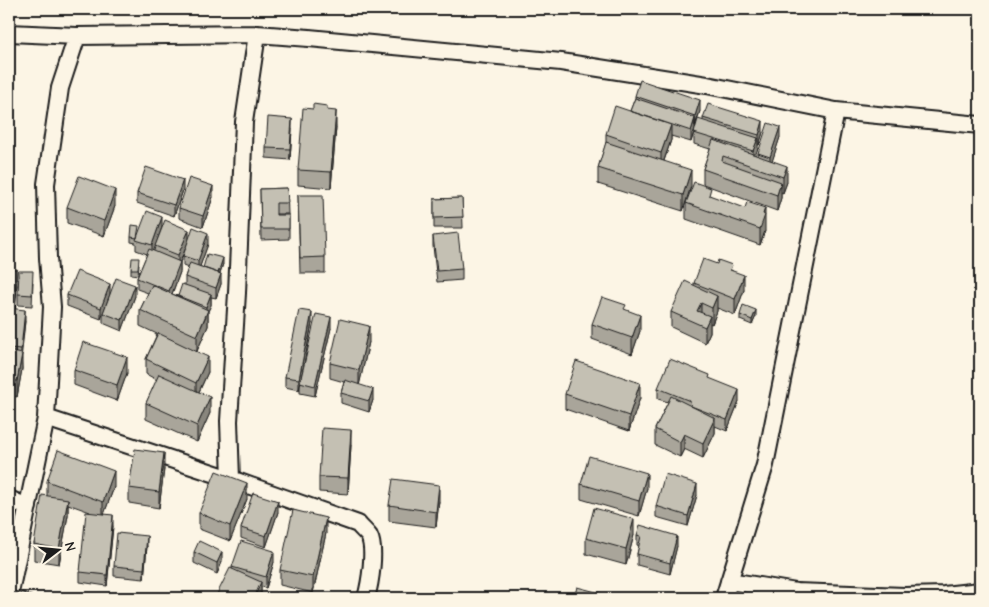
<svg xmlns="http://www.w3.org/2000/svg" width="989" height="607" font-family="'Comic Neue',sans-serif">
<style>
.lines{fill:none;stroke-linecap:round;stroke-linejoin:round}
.minor-casing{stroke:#1c1c1c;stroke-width:20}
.minor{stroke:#fcf5e5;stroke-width:16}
.wall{fill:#a9a59a;stroke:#1c1c1c;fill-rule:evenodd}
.shaded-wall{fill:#89867d;stroke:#1c1c1c}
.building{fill:#c4c0b3;stroke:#1c1c1c}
</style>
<rect width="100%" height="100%" fill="#fcf5e5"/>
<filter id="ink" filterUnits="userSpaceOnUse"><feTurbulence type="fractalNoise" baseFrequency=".02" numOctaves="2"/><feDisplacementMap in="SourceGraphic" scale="10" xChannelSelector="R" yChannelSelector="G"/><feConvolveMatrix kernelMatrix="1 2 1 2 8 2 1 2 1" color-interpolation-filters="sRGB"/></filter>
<g filter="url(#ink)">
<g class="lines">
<defs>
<path id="minor" d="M9,33L77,36L257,34L309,38L561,62L707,85L836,111L980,125
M46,418L231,479L358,524C361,528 366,532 369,536C376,549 370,584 366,598
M231,479L229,421L237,293L244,122L257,34
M9,499L28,507
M729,581L796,592L905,596L944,595L980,591
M9,592L11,588L46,418L52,307L48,258L46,184L60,88L77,36
M724,598L765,465L836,111"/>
</defs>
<use href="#minor" class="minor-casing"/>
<use href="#minor" class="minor"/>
</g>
<path class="wall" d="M635,96L700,111L691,142L671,136V140L664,161L691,186L683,211L598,184V168L606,143V134L630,111L635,98Z
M327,110L336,127L331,188L298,185V170Z
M703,118L763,132L759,145H758L755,155L758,156V153L780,137L772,161L787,182L783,193L781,192V198L777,211L703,184V169L710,149L694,144V133L703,121Z
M292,129L290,160L266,158V148Z
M287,188L288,214H276V215H289V239L261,240L260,189Z
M183,190L174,216L137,203V193Z
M298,195L325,257V273H300Z
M711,196L765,231L760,245L686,219V203Z
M213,197L203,227L179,218V208Z
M462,198L463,228H434V199Z
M115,206L104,236L67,223V207Z
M162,227L189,239L208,244L200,266L203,268L223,264L220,273L221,284L216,298L211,297V305L208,311V326L197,351L208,372L199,392L210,413L197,442L146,419V403L157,380L146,374V359L157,334L140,326V310L148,293L137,289V278L147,254L136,250V243L131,242V237L139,234ZM186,248L183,256V266L188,268L185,277V285L178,296L172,294L180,272V262Z
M433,236L462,269V280L437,282L433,246Z
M139,264L138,275L131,274V269Z
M9,269L17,285L15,309L25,321L21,354L22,369L17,397L9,395Z
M732,270L744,290L735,315L717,308V311L712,324L710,323V332L705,343L671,327V312L694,285V283Z
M33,282L32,306L18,305V294Z
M110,294L135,296L122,331L103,323V313L101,319L67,306V295Z
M626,310L640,331L632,354L592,339V324Z
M740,315L756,316L752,325L740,320Z
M312,323L302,372L331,328L315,396L300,393V383L299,390L285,387V377Z
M369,342L359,385L373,400L369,412L341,403V393L344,382L330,378V363Z
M74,370L127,373L117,401L74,385Z
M710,379L739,401L727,431L715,426V433L703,458L684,449L680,457L655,445V429L668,402L658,399V388Z
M565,394L640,398L629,431L565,409Z
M351,445L348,494L319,492V477Z
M164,469L159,508L129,503V488Z
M47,481L114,487L104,514L113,526L107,586L80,582V572L90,512L68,504V515L59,564L34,560V544L47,496Z
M581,484L647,488L639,516L581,499Z
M697,495L688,526L656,517V506Z
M247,499L230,541L199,529V513Z
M439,501L436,527L389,521V505Z
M278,512L266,547L241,538V528Z
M326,533L313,593L280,585V570Z
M634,535L626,565L586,554V538Z
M637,535L677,546L670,574L637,565V554L639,546L637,545Z
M147,546L144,579L114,576V566Z
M194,552L222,562L217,574L194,563Z
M274,562L266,588L261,587V598L232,569V567Z"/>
<path class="shaded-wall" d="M700,100V111L695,126V116Z
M14,110V120L9,137V126Z
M336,111V127L331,188V172Z
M695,118V128L691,142V131Z
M292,119V129L290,160V149Z
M763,121V132L759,145V135Z
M671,125V140L661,169V153Z
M780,127V137L770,168V157Z
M758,138V148L753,162V151Z
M787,166V182L783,193V177Z
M691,170V186L683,211V195Z
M183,180V190L174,216V205Z
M781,182V198L777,211V195Z
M213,186V197L203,227V216Z
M115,190V206L104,236V221Z
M765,208V231L760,245V229L763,214Z
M162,217V227L152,256V245Z
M189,230V240L180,262V272L169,302V291L178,266V255Z
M208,233V244L198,272V261Z
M223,258V264L218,278V273Z
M17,269V285L15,309V294Z
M221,274V284L216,298V288Z
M744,275V290L735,315V299Z
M110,284V294L101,319V308Z
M135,285V296L122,331V320Z
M211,294V305L208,311V326L197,351V336L206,316V307Z
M717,296V311L712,324V308Z
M701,303V319L697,311Z
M25,310V321L21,360V349Z
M756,310V316L752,325V320Z
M312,312V323L299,390V379Z
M640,315V331L632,354V338Z
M710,316V332L705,343V327Z
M331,317V328L315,396V386Z
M369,326V342L359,386V370Z
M22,354V369L17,397V381Z
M127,357V373L117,401V385Z
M208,357V372L196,398V383Z
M640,383V398L629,431V416Z
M373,389V400L369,412V401Z
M739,390V401L727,431V420Z
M210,397V413L197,442V426Z
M715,418V433L703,458V443Z
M351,430V445L348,494V478Z
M684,434V449L680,457V442Z
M164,453V469L159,508V492Z
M114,471V487L103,517V502Z
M647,473V488L639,516V501Z
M247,483V499L230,541V526Z
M697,484V495L688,526V516Z
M439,485V501L436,527V512Z
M68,499V515L59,564V549Z
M278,501V512L266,547V536Z
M113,515V526L107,586V575Z
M326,518V533L313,593V577Z
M634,519V535L626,565V549Z
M147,536V546L144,579V569Z
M677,536V546L670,574V563Z
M274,551V562L266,588V577Z
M222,552V562L217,574V563Z
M261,582V598H254Z"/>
<path class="building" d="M640,80L700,100L695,116L635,96Z
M635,98L695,118L691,131L630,111Z
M313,104L327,106V110L336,111L331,172L298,170L303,108L313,109Z
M708,104L763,121L759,135L703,118Z
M615,106L671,125L661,153L606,134Z
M9,108L14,110L9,126Z
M268,117L292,119L290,149L266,148Z
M698,119L758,138L753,151L694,133Z
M768,123L780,127L770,157L758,153Z
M713,140L787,166L783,177L723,156L722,161L781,182L777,195L703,169Z
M606,142L691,170L683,195L598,168Z
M146,167L183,180L174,205L137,193Z
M79,176L115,190L104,221L67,207Z
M189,178L213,186L203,216L179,208Z
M694,182L711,188L709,195L745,208L747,202L765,208L763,214L765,215L760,229L686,203Z
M287,188L288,203H276V215H289V229H261L260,189Z
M298,195H323L325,257L300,258Z
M462,198L463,217L434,218V199Z
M147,211L162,217L152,245L136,240Z
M165,220L189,230L178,255L155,246Z
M132,225L139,226L137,238L131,237Z
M193,227L208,233L198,261L183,256Z
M458,233L462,269L437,271L433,236Z
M149,249L180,262L169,291L137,278Z
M207,254L223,258L218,273L203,268Z
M132,258H139L138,269H131Z
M703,259L717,264L718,260L732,265L730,270L744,275L735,299L694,283Z
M190,263L221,274L216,288L185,277Z
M9,269H17L15,294L9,293Z
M19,271H33L32,295L18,294Z
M77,271L110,284L101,308L67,295Z
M116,278L135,285L122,320L103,313Z
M685,281L717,296L712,308L701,303L697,311L710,316L705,327L671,312Z
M182,284L211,294L206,307L178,296Z
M152,285L208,310L197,336L140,310Z
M602,297L626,305L624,309L640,315L632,338L592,324Z
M743,305L756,310L752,320L740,315Z
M9,308L25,310L21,349L9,348Z
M299,310L312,312L299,379L285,377Z
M316,314L331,317L315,386L300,382Z
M340,319L369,326L359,370L330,363Z
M158,333L208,357L196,383L146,359Z
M83,342L127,357L117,385L74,370Z
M9,351L22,354L17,381L9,380Z
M670,359L710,375L709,378L739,390L727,420L691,406L690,401L658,388Z
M576,361L640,383L629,416L565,394Z
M159,374L210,397L197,426L146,403Z
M345,380L373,389L369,401L341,393Z
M671,396L715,418L703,443L684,434L680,442L655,429Z
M322,428L351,430L348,478L319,477Z
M135,449L164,453L159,492L129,488Z
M58,450L114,471L103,502L47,481Z
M589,456L647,473L639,501L581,484Z
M216,471L247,483L230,526L199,513Z
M665,474L697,484L688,516L656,506Z
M393,479L439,485L436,512L389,505Z
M253,493L278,501L266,536L241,528Z
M42,495L68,499L59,549L34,544Z
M594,508L634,519L626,549L586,538Z
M293,510L326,518L313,577L280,570Z
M86,512L113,515L107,575L80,572Z
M640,525L677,536L670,563L637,554L641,536L637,535Z
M117,533L147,536L144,569L114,566Z
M199,541L222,552L217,563L194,552Z
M241,541L274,551L266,577L232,567Z
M230,568L261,582L254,598H215Z
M577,587L604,594L603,598H574Z
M22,592L36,598H19Z
M274,595L279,598V597L284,598H272Z"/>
</g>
<rect width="989" height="607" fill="none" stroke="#fcf5e5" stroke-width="30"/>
<rect x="15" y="15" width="959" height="577" fill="none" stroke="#1c1c1c" stroke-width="2" filter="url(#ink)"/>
<g transform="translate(58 550) rotate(74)" stroke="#fcf5e5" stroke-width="4" paint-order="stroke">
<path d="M0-4L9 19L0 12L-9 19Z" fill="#1c1c1c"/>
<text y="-8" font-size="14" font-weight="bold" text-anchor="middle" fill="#1c1c1c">N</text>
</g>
</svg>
